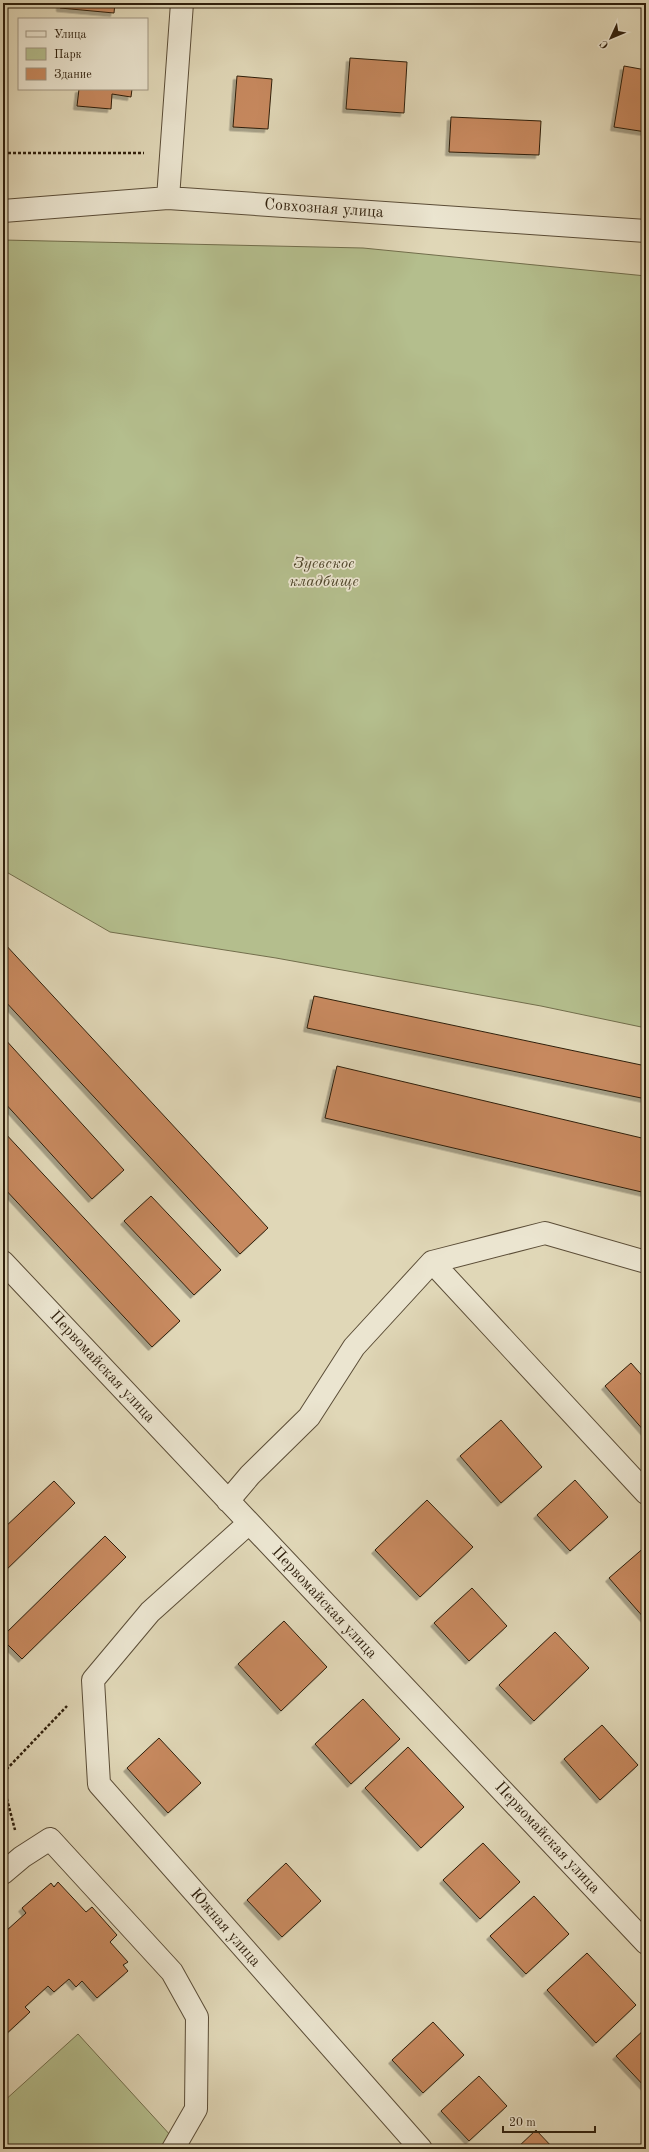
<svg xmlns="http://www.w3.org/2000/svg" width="649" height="2152" font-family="'Old Standard TT',serif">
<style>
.green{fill:#b4be8d;stroke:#726e4c}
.building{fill:#c7895e;stroke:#2f1f0c;filter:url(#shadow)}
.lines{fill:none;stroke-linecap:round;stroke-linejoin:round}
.minor-casing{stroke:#5b4d37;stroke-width:24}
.path{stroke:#2f1f0c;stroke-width:2.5;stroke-dasharray:3 2;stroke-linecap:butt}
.minor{stroke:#ebe5d0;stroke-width:22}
.labels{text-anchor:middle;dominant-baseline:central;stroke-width:3.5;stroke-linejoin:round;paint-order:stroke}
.street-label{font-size:16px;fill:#2f1f0c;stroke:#ebe5d0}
.park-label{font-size:16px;font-style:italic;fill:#50472c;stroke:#ebe5d0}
</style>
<defs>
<filter id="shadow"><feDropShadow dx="-3.5" dy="3.5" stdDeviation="0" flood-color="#0004"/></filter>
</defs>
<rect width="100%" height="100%" fill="#e0d7b7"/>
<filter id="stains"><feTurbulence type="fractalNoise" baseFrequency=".005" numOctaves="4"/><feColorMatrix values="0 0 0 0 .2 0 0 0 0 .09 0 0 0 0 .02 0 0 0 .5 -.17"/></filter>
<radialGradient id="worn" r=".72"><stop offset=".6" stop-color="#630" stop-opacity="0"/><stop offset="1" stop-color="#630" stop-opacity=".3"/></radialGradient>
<path class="green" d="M3,240L363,248L646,276V1028L541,1006L276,958L110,932L3,870Z
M78,2034L172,2137L159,2149H3V2102Z"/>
<path class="building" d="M60,3H115L114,13L60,8Z
M350,58L407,62L404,113L346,109Z
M624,66L646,70L643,87H646V132L614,127Z
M237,76L272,79L268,129L233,127Z
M79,89H132L131,97L112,94L111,109L77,106Z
M451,117L541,121L539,155L449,152Z
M3,942L268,1228L240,1254L3,999Z
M314,996L646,1066V1099L307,1028Z
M3,1037L124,1170L92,1199L3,1101Z
M337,1066L646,1139V1193L325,1118Z
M3,1131L180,1321L152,1347L3,1187Z
M151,1196L221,1270L194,1295L124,1221Z
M631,1363L646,1380L645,1432L605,1386Z
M501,1420L542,1467L501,1503L460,1456Z
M575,1480L608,1517L570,1551L537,1515Z
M54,1481L75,1503L3,1573V1529Z
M427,1500L473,1547L420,1597L375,1550Z
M105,1536L126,1557L22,1659L3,1640V1636Z
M646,1546V1618L645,1619L609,1578Z
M472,1588L507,1626L469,1661L434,1623Z
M284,1621L327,1667L281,1711L238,1664Z
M555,1632L589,1668L534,1721L499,1685Z
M363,1699L400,1739L351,1784L315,1744Z
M602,1725L638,1765L600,1800L564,1759Z
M159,1738L201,1783L168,1813L127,1768Z
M408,1747L464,1807L421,1848L365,1788Z
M483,1843L520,1882L480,1919L443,1880Z
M286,1863L321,1901L282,1937L247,1900Z
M58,1882L86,1912L92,1907L117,1935L110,1942L128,1962L123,1965L128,1971L97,1998L82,1981L76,1987L69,1979L54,1992L48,1986L25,2007L30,2012L3,2037V1927L6,1931L26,1913L22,1908L51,1883L54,1887Z
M534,1896L569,1934L526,1974L490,1936Z
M587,1953L636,2005L596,2043L547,1990Z
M433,2022L464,2055L423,2093L392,2060Z
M646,2028V2088L616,2056Z
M479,2076L507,2106L469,2141L441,2111Z
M536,2130L554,2149H516Z"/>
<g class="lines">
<defs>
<path id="minor" d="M168,198L182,3
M3,211L168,198L646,231
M3,1262L646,1943
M432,1262L646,1493
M228,1501L250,1475L309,1417L354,1347L432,1262L545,1233L646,1262
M249,1523L150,1612L93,1680L99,1784L421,2149
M3,1873L22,1857L50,1839L172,1972L197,2017L196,2109L173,2149"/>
</defs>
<use href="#minor" class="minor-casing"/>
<path class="path" d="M3,153H144
M3,1773L67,1706
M3,1784L15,1830"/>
<use href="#minor" class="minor"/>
</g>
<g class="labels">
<g class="street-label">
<text transform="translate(324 209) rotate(4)">Совхозная улица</text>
<text transform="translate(102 1367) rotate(47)">Первомайская улица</text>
<text transform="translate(324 1603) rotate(47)">Первомайская улица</text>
<text transform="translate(547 1838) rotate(47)">Первомайская улица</text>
<text transform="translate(225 1928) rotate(49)">Южная улица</text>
</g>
<g class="park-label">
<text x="324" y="564">Зуевское<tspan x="324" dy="18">кладбище</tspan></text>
</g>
</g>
<rect width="649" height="2152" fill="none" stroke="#e0d7b7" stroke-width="16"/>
<rect x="4" y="4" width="641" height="2144" fill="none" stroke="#2f1f0c" stroke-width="2"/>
<rect x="8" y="8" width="633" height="2136" fill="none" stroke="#2f1f0c"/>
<rect x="18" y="18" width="130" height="72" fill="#ebe5d0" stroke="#a09682"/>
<rect x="26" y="31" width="20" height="6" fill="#ebe5d0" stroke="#a09682"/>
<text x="54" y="38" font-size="12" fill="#2f1f0c">Улица</text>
<rect x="26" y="48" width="20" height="12" fill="#b4be8d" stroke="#a09682"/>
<text x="54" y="58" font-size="12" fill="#2f1f0c">Парк</text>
<rect x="26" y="68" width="20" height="12" fill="#c7895e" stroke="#a09682"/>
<text x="54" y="78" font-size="12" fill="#2f1f0c">Здание</text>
<g transform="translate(611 38) rotate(226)" stroke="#ebe5d0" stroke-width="3" paint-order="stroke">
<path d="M0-3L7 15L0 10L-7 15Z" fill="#2f1f0c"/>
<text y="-6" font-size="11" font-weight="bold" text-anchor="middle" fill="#2f1f0c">С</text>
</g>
<path d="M503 2126v6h92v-6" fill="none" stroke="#2f1f0c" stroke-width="2"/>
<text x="509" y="2126" font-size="12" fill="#2f1f0c" stroke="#ebe5d0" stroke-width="3" paint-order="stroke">20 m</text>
<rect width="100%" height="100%" filter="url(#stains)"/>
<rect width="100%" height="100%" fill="url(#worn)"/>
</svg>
